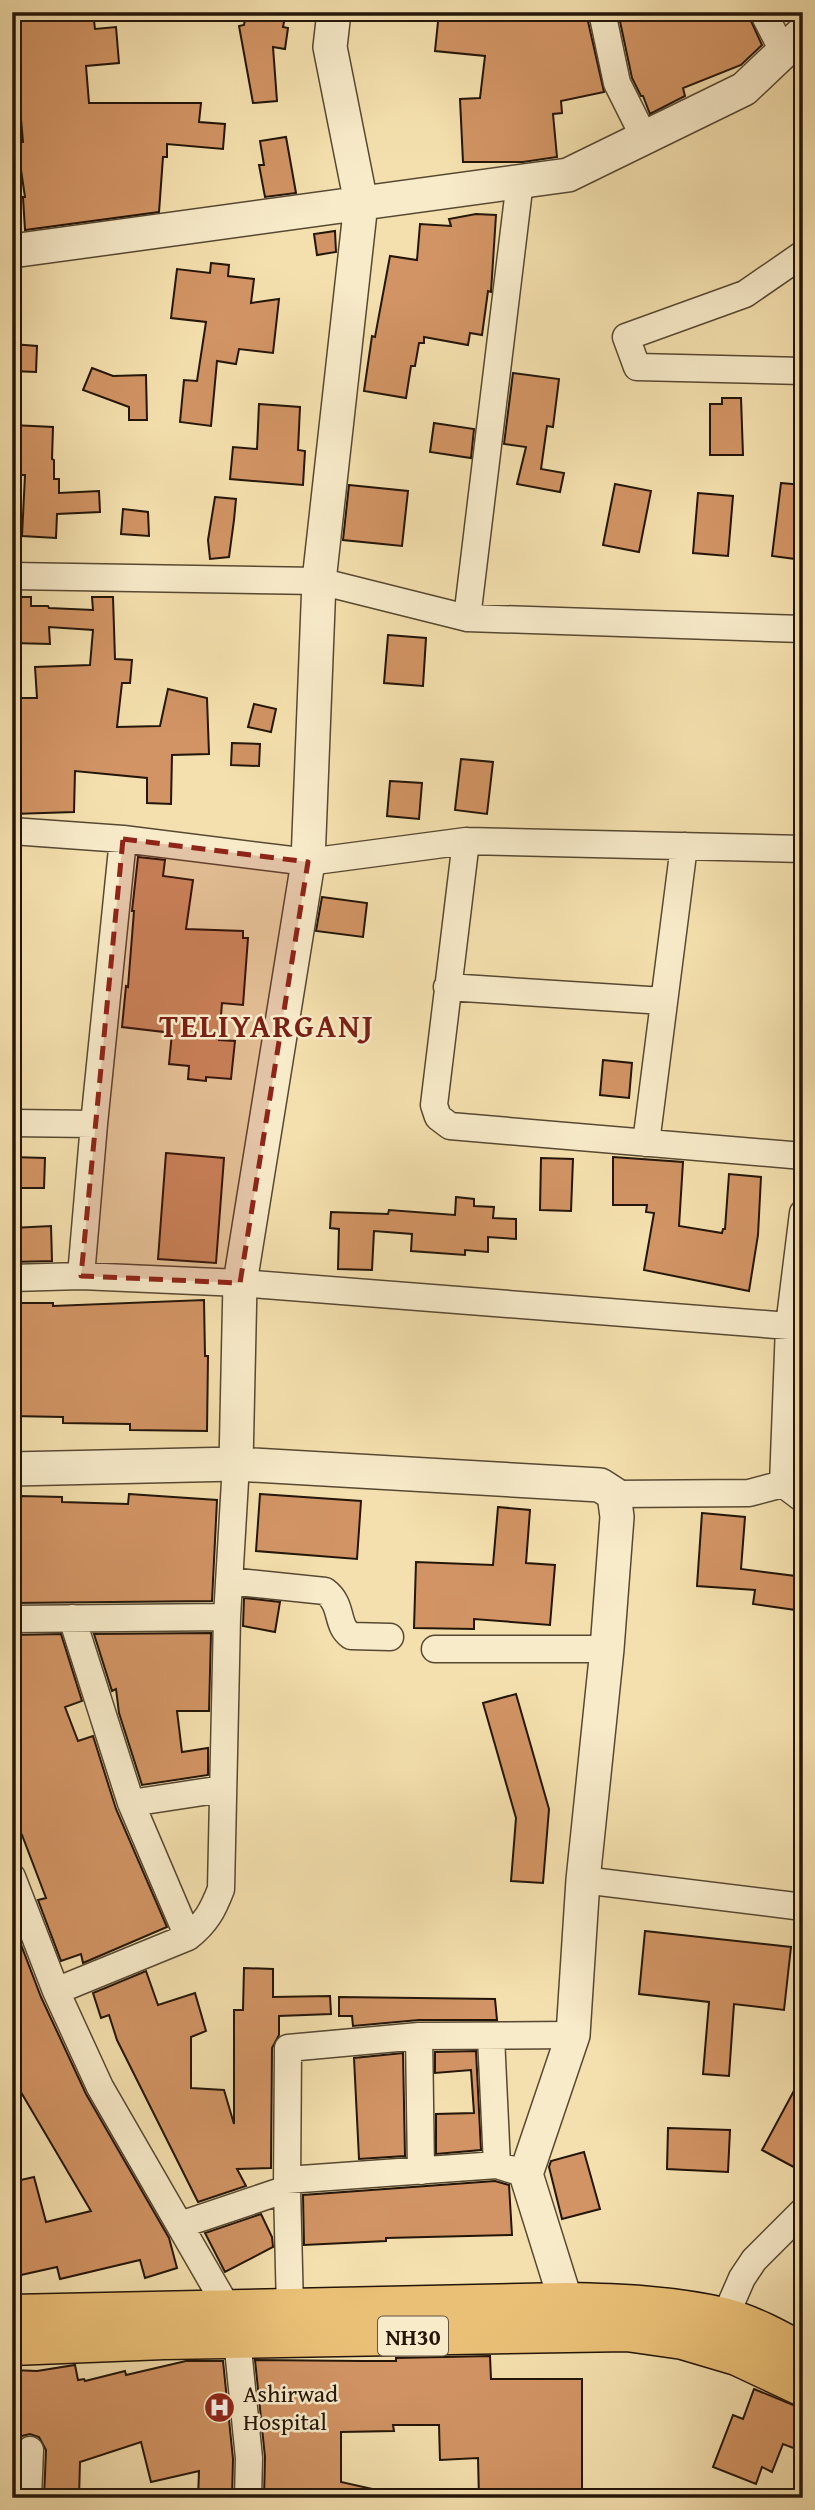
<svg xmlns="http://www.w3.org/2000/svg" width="815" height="2510" font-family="'Gentium Book Plus',serif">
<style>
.building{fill:#d29464;stroke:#231508;stroke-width:2}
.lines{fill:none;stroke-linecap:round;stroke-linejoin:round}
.minor-casing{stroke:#574832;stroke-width:29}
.tertiary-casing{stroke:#574832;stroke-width:36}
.trunk-casing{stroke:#231508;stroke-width:41}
.minor{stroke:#f8ebca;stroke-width:26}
.tertiary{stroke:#f8ebca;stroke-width:33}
.trunk{stroke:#eac077;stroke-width:38}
.marked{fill:#8f2418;fill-opacity:0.2;stroke:#8f2418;stroke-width:5;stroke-dasharray:14 9;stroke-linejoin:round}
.labels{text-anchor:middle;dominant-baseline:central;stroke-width:5;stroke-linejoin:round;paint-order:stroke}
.shield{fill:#f8ebca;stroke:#635542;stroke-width:2}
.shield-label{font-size:23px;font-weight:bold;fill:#231508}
.poi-label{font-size:24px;fill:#231508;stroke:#f8ebca;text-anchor:start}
.district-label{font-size:32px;font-weight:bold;letter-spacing:2px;fill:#7a1f14;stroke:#f8ebca}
</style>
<rect width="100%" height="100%" fill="#f4e0ae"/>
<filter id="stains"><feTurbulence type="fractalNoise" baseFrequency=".00286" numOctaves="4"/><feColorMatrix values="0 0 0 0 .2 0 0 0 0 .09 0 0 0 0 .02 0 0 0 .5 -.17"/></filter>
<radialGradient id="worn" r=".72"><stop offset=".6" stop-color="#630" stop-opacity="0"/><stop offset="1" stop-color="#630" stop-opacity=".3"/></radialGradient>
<path class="building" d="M12,12H93L95,29L116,27L119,63L86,66L89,103H201L199,122L225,124L223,149L167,144V157H163L159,212L25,230L23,197H25L17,143L23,142L19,96H12V51H18Z
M246,12H286L283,27L288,28L285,49L273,47L277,101L253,103L239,26L244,25Z
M439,12H569V19L587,17L604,92L561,101L562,113L553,114L557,157L523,162H463L460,99L480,98L485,56L435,51Z
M618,12H747L762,45L741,65L683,88L685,96L650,114L643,96H641L632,78Z
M286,137L296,193L265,197L259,165H264L260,141Z
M476,214L496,215L491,292L488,291L482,335L470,333L468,345L424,337V343H419L415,366H411L406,398L364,391L372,336L375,337L390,256L417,260L420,224L451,226L449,219Z
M335,231L336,252L317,255L314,234Z
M211,263L229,265L228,276L254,279L251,303L279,299L273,353L239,349L236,364L217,361L211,426L180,422L184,380L197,381L206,322L171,318L177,269L210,273Z
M12,344L37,346L36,372L12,371Z
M92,368L113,376L146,375L147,420H129V407L83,390Z
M513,373L559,379L553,427L547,426L541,469L564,473L560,492L517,484L526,447L504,444Z
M722,398H741L743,455H710V404H722Z
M259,404L300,407L298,450L305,451L303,485L230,479L233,447L257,449Z
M434,423L474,429L471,458L430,452Z
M12,425L53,427L52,459L54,460V479H59V493L99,491L100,512L57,514L56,538L22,536L25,475H12Z
M781,483L803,485V560L772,556Z
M615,484L651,491L639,552L603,545Z
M349,485L408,491L402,546L343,540Z
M698,493L733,496L728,556L693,553Z
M215,497L236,499L234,520L229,557L210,559L208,540Z
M123,509L148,512L149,536L121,534Z
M12,597H31V606H48L49,608L93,610L92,597H113L115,659L132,660L130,683H122L117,727L160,726L168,689L207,698L209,754L172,755L171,804L147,803V778L75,771L74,812L13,814L12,698H37L35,667L90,665L93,630L49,627L50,644L12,643Z
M388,635L426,638L423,686L384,683Z
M254,704L276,709L271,732L248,727Z
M232,743L260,744L259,766L231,765Z
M461,759L493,762L487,814L455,810Z
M390,781L422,783L419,819L387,816Z
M138,857L165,860L163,876L193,880L186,929L243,931V938H248L243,1005L222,1003L219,1040L235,1041L231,1079L206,1077V1081L188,1079L189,1066L169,1064L172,1033L122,1027L126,986L128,987L134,911H132Z
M322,897L367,903L363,937L316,931Z
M603,1060L632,1063L629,1098L600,1095Z
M166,1153L224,1158L216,1263L158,1259Z
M12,1157L45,1158L44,1188H12Z
M613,1157L683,1162L679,1226L722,1233L723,1229H725L729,1174L761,1177L758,1235L749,1291L644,1270L654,1213L646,1212L647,1205H613Z
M541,1158L573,1159L571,1211L540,1210Z
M456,1197L474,1199V1206L494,1207L493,1218L516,1219V1239L488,1237V1252L465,1250V1255L411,1251L412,1234L374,1231L372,1270L338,1269L339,1229L330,1228L331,1212L388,1214L389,1210L455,1215Z
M51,1226L52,1261L12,1262V1228Z
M204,1300L205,1356H208L207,1431L130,1430V1424L63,1423V1417L12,1416V1303H53V1306Z
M129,1494L217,1500L212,1601L12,1603V1505H21V1496L62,1497V1502L128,1504Z
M260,1494L361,1501L357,1559L256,1551Z
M498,1507L530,1510L526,1563L555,1565L550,1625L474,1619V1629L414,1628L416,1562L493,1565Z
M702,1513L745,1517L741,1569L803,1577V1611L753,1604L755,1590L697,1586Z
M244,1598L280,1602L275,1632L243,1626Z
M211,1633L209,1711H177L182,1752L208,1748V1775L142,1785L119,1713L116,1689L112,1691L94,1634Z
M61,1634L82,1701L65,1707L78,1741L93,1736L116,1809L167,1927L83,1963L81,1954L61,1961L38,1900L46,1898L22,1835L12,1839V1635Z
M516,1694L549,1809L543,1883L511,1881L516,1818L483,1703Z
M12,1921L41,1997L86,2094L169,2238L177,2268L145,2278L140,2260L60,2279L57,2267L12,2277V2182L34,2177L46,2222L91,2211L12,2077Z
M645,1931L791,1947L784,2010L734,2004L729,2076L703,2074L709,2002L639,1994Z
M244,1968L273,1969V1997L330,1996L331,2014L279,2016V2035L272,2048L271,2168L237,2169L246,2186L198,2202L117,2040L109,2015L101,2018L93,1993L146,1971L158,2005L195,1993L206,2031L191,2037V2088L224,2090L234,2124V2010H243Z
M339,1997L495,1999L497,2020H419L353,2026L352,2016H339Z
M476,2051L481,2150L436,2154V2114L474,2113L471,2070L435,2073V2052Z
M403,2053L405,2156L359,2159L354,2058Z
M803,2074V2172L762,2150Z
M668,2128L730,2130L728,2172L667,2169Z
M584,2152L600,2209L562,2219L549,2167L551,2161Z
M495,2181L509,2185L512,2235L386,2238V2241L304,2245L303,2195Z
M261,2214L272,2237L273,2247L225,2272L205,2233Z
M490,2356L491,2379H582V2498H479L478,2458L440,2460L439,2425H393L394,2431L341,2432V2482L377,2490L376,2498H264L265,2457L255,2360L363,2361H396V2358Z
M186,2361H223L233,2459L232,2498H198L199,2471L151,2482L141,2442L80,2462L79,2498H44L46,2450L39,2437L30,2434L22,2436L17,2441L14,2449L12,2498V2370L37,2371L75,2365L78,2380L84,2379L85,2381L125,2371L126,2375Z
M754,2389L803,2409V2431L796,2449L783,2444L772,2472L762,2467L756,2484L713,2467L733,2415L743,2419Z"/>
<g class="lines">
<defs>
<path id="minor" d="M602,12L617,83L644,137
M763,12L783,51
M803,254L745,294L626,337L637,367L803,371
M12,576L319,581L467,618L803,629
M467,618L520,181
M12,831L123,839L308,862L466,841L803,849
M466,841L434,1105L438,1117L450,1126L803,1156
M447,987L664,1001
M12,1123L94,1124
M646,1143L684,846
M803,1213L789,1326L783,1484L803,1499
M81,1276L94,1124L123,839
M12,1278L81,1276L240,1283L789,1326
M614,1494L749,1493L783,1484L803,1465
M229,1581L325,1591C344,1605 335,1625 351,1636L390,1637
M72,1618L131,1803L188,1937
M12,1619L227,1617
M435,1649H607
M131,1803L223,1789
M12,1877L56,1991L100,2087L228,2309L237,2339L249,2458L248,2498
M583,1880L803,1907
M56,1991L188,1937C206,1923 213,1910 221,1889L227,1617L236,1464
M419,2036L421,2171
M491,2037L497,2165
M287,2180L497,2165L526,2174
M180,2225L287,2189
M290,2308L287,2189L288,2048L419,2036L573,2035
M725,2317L742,2278L754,2260L803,2211
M28,2498L30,2450"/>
<path id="tertiary" d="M12,251L568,175L744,89L803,33
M236,1464L240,1283L308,862L319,581L361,203L330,47L334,12
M12,1469L236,1464L600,1485L614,1494L617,1517L607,1649L583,1880L573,2035L526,2174L566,2302L564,2326"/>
<path id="trunk" d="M12,2314L566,2302C619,2303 671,2305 723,2317C751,2324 778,2339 803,2353
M12,2346L164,2340L627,2332L683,2340L737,2356L803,2387"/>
</defs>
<use href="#minor" class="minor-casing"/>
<use href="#tertiary" class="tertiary-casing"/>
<use href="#trunk" class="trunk-casing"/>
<use href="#minor" class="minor"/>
<use href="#tertiary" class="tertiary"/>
<use href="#trunk" class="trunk"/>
</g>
<path class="marked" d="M123,839L308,862L240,1283L81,1276Z"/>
<defs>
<symbol id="hospital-disc" viewBox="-11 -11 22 22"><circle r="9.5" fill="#8f2418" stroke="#f8ebca"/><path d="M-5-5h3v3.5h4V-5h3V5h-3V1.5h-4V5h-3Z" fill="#fff"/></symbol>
</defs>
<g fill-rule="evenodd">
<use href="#hospital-disc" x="202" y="2390" width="35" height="35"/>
</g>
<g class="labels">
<rect class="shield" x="378" y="2316.5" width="70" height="39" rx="5"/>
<g class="shield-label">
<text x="413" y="2336">NH30</text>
</g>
<g class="poi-label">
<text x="243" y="2393">Ashirwad<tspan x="243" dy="28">Hospital</tspan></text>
</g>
<g class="district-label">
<text x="267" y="1025">TELIYARGANJ</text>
</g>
</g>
<rect width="815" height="2510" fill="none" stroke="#f4e0ae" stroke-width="42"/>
<rect x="14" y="14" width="787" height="2482" fill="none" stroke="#231508" stroke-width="3.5"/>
<rect x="21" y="21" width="773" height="2468" fill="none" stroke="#231508" stroke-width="2"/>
<rect width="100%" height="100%" filter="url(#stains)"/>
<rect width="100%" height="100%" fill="url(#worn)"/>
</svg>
